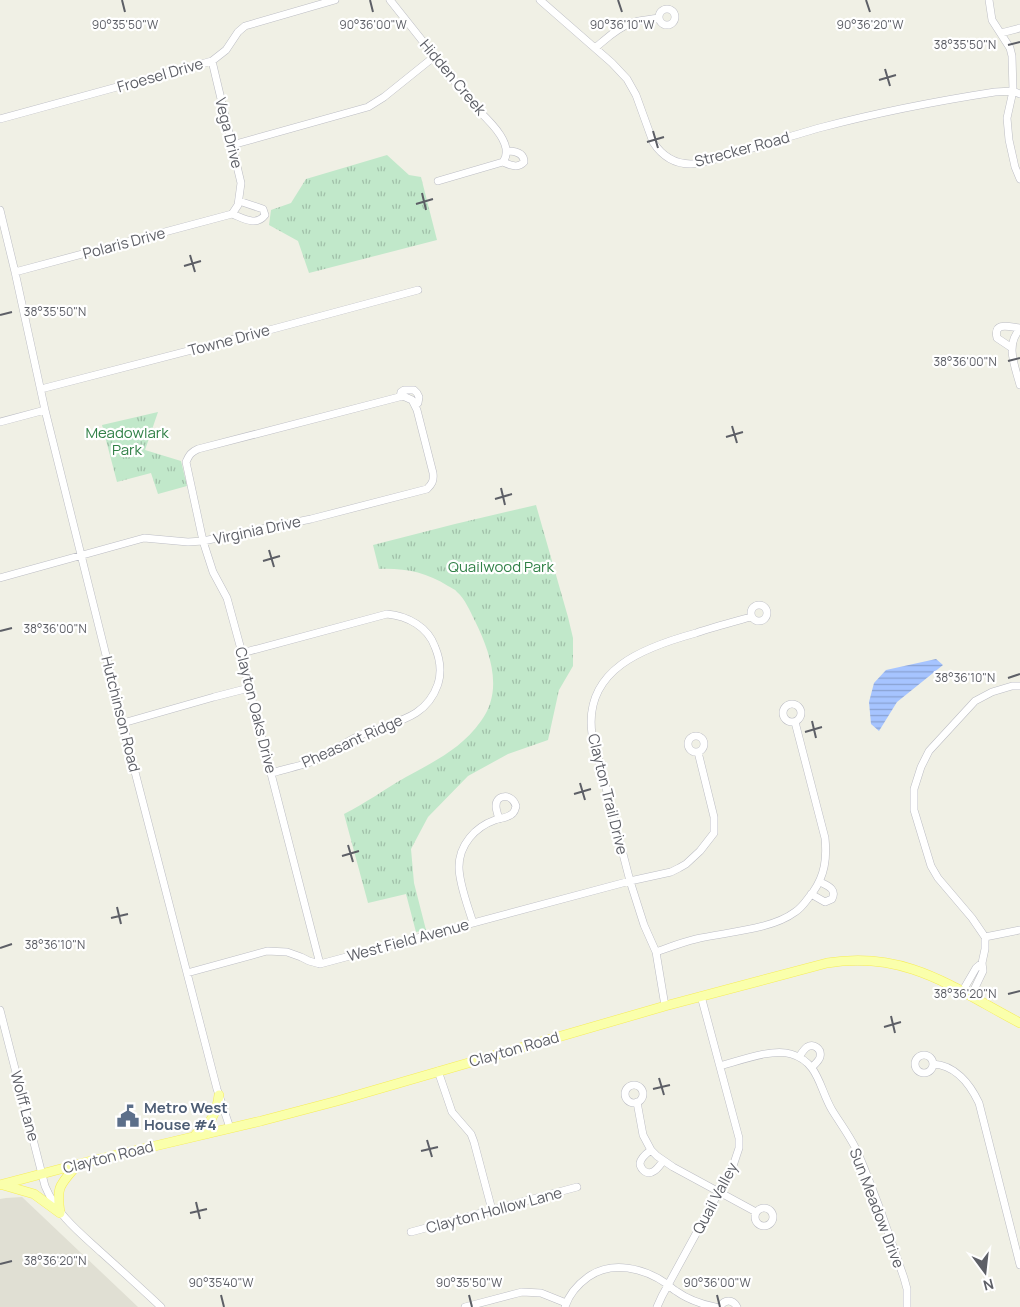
<svg xmlns="http://www.w3.org/2000/svg" width="1020" height="1307" font-family="Manrope,sans-serif">
<style>
.education{fill:#e0dfd3}
.park{fill:url(#park-tufts)}
.water{fill:url(#water-rules)}
.lines{fill:none;stroke-linecap:round;stroke-linejoin:round}
.minor-casing{stroke:#bcbdc4;stroke-width:8}
.major-casing{stroke:#f6ed58;stroke-width:10}
.minor{stroke:#fff;stroke-width:7}
.major{stroke:#faffab;stroke-width:9}
.ticks{fill:none;stroke:#5d5f66;stroke-width:2}
.labels{text-anchor:middle;dominant-baseline:central;stroke-width:4.5;stroke-linejoin:round;paint-order:stroke}
.street-label{font-size:15px;fill:#5d5f66;stroke:#fff}
.park-label{font-size:15px;fill:#318147;stroke:#fff}
.service-label{font-size:15px;font-weight:bold;fill:#4e5e75;stroke:#fff;text-anchor:start}
.ticks-label{font-size:12px;text-anchor:middle;fill:#5d5f66;stroke:#fff;stroke-width:4.5;stroke-linejoin:round;paint-order:stroke}
</style>
<defs>
<pattern id="park-tufts" width="24" height="20" patternUnits="userSpaceOnUse" patternTransform="scale(1.25)"><rect width="24" height="20" fill="#c1e8ca"/><path d="M3 7l-1-3M5 7V3M7 7l1-3M15 17l-1-3M17 17v-4M19 17l1-3" fill="none" stroke="#a0bfa8"/></pattern>
<pattern id="water-rules" width="6" height="5" patternUnits="userSpaceOnUse" patternTransform="scale(1.25)"><rect width="6" height="5" fill="#a6c4ff"/><path d="M0 2.5h6" fill="none" stroke="#8aa2d2"/></pattern>
</defs>
<rect width="100%" height="100%" fill="#f0f0e5"/>
<path class="education" d="M22,1197L138,1307H0V1199L6,1198Z"/>
<path class="park" d="M387,155L409,175L421,177L437,240L309,273L298,241L269,225L271,210L291,203L306,179Z
M158,412L145,450L181,461L187,486L158,494L151,473L117,482L102,425Z
M536,505L568,617L573,638V666L559,690L548,740L508,754L468,776L428,817L411,849L414,883L426,930L416,932L406,894L368,903L344,814C366,803 385,789 406,777C435,761 461,749 481,721C504,690 490,652 475,621C470,611 465,599 457,592C455,589 451,588 448,586C426,572 404,568 379,569L373,545L455,524Z"/>
<path class="water" d="M936,659L943,665L897,702L879,731L871,724L869,702L874,683L886,670Z"/>
<g class="lines">
<defs>
<path id="minor" d="M390,0L475,107C487,119 516,144 503,162L438,181
M540,0L612,63L627,79L636,95L653,142C662,156 674,164 691,164C706,163 721,158 735,153C765,145 793,135 823,127C880,112 937,101 995,92L1013,91L1020,94
M989,0L992,20L1010,48L1012,56L1013,91L1007,118L1009,140L1015,167L1020,179
M659 17a8 8 0 1 1 16 0a8 8 0 1 1-16 0Z
M1001,33L1020,28
M595,48C606,39 617,28 631,23C640,20 650,20 658,18
M0,119L212,61L226,50L238,32L245,26L335,0
M232,145L368,107L384,97L435,56
M503,162C510,165 518,169 524,162C524,152 514,151 507,151
M0,210L15,272L45,410L135,772L217,1089L230,1128
M232,214C243,218 256,227 265,215L263,209L239,201
M15,272L232,214L238,205L241,183L212,61
M1020,329C1005,345 1015,366 1020,385
M1012,348L997,338C993,321 1010,327 1020,328
M41,389L273,329L418,290
M400,397L401,392L404,390H414L417,393L419,397L418,403L415,405
M0,422L45,410
M0,578L144,538L188,542L203,541L311,519L427,489C432,484 434,481 433,473L417,410L412,400L403,396L198,449C191,452 189,455 186,462L203,541L213,572L227,598L242,653L249,688L320,964
M751 613a8 8 0 1 1 16 0a8 8 0 1 1-16 0Z
M242,653L387,614C408,616 428,627 435,647C440,659 442,671 438,684C425,722 390,721 359,736C341,744 326,757 308,763C296,767 284,769 272,773
M783 713a9 9 0 1 1 18 0a9 9 0 1 1-18 0Z
M123,723L214,697L249,688
M688 744a8 8 0 1 1 16 0a8 8 0 1 1-16 0Z
M811,894L825,902L832,899C837,889 828,886 820,882
M473,923C468,906 459,884 459,867C459,845 475,827 495,820C500,818 509,818 513,813C515,811 515,810 516,806C512,793 496,794 496,806C496,810 498,815 499,819
M985,937L1020,930
M656,952C670,947 683,942 696,939C726,932 771,930 795,912C803,907 807,899 813,892C825,875 827,858 825,838L795,722
M187,973L267,951L287,952L301,957L309,961L320,964L630,881L671,872L679,868L686,864L700,851L714,833V817L698,752
M962,992L976,968L982,963
M971,996L983,971L982,963L985,949V937L972,918L938,878L931,866L914,810V789L921,767L929,751L975,701L992,692L1012,686H1020
M665,1006L656,952L644,925L630,881L592,734C583,669 645,647 696,633C714,627 733,622 751,617
M0,1010L45,1186C57,1215 79,1232 102,1253C122,1271 142,1289 161,1307
M915 1064a9 9 0 1 1 18 0a9 9 0 1 1-18 0Z
M799,1057C801,1054 804,1049 807,1047C814,1043 822,1049 820,1057C819,1061 815,1064 812,1067
M933,1064C955,1065 970,1084 979,1103L1020,1265
M720,1066C739,1061 772,1048 791,1054C819,1062 819,1088 832,1110C840,1123 849,1135 856,1149C865,1168 872,1189 880,1209C888,1232 896,1255 904,1278L907,1289V1307
M438,1071L452,1112L471,1134L474,1142L492,1210
M625 1094a9 9 0 1 1 18 0a9 9 0 1 1-18 0Z
M637,1102L643,1135L651,1150L657,1156L673,1167L756,1212
M651,1150C647,1153 641,1157 640,1163C640,1166 641,1168 643,1170C651,1178 659,1167 663,1161
M755 1217a9 9 0 1 1 18 0a9 9 0 1 1-18 0Z
M411,1232L577,1187
M465,1307L522,1292L541,1293L566,1303
M565,1307C569,1294 577,1285 588,1277C612,1260 644,1268 667,1284C670,1286 672,1289 676,1291C687,1299 701,1304 715,1307
M657,1307L662,1296L733,1166L739,1148V1138L701,996
M720,1307C724,1299 733,1299 737,1307"/>
<path id="major" d="M196,1134C211,1125 217,1112 219,1095
M0,1185L87,1162L261,1121L337,1101L665,1006L827,963C907,950 953,988 1020,1023
M3,1185L34,1194L60,1213
M60,1213C56,1186 60,1185 77,1165"/>
</defs>
<use href="#minor" class="minor-casing"/>
<use href="#major" class="major-casing"/>
<use href="#minor" class="minor"/>
<use href="#major" class="major"/>
</g>
<path class="ticks" d="M122,0L125,12M370,0L373,12M618,0L622,12M866,0L870,12M1008,45L1020,42M885,69L890,86M879,80L896,75M653,131L658,148M647,142L664,137M422,193L426,210M416,204L433,199M190,255L195,272M184,266L201,261M0,315L12,312M1008,361L1020,358M732,426L737,443M726,437L743,432M501,488L505,505M495,499L512,494M269,550L274,567M263,561L280,556M0,631L12,628M1008,678L1020,674M812,721L816,738M805,732L822,727M580,783L585,800M574,794L591,789M348,845L353,862M342,856L359,851M117,907L121,924M111,918L128,914M0,948L12,944M1008,994L1020,991M891,1016L895,1033M884,1027L901,1022M659,1078L664,1095M653,1089L670,1085M427,1140L432,1157M421,1151L438,1147M196,1202L200,1219M190,1213L207,1209M0,1264L12,1261M221,1295L224,1307M469,1295L472,1307M717,1295L720,1307"/>
<defs>
<symbol id="civic-bare" viewBox="-9 -9 18 18"><path d="M-.6-6.5H3V-4.5H.6V-3L4-1V1h2V6H-6V1h2V-1L-.6-3ZM-1.2 2.5V6h2.4V2.5Z" fill="#5c6f8a" stroke="#fff" stroke-width="2.5" paint-order="stroke"/></symbol>
</defs>
<g fill-rule="evenodd">
<use href="#civic-bare" x="112" y="1100" width="32" height="32"/>
</g>
<g class="labels">
<g class="street-label">
<text transform="translate(160 75) rotate(-16)">Froesel Drive</text>
<text transform="translate(453 77) rotate(50)">Hidden Creek</text>
<text transform="translate(229 133) rotate(76)">Vega Drive</text>
<text transform="translate(742 149) rotate(-15)">Strecker Road</text>
<text transform="translate(124 243) rotate(-15)">Polaris Drive</text>
<text transform="translate(229 340) rotate(-15)">Towne Drive</text>
<text transform="translate(257 530) rotate(-12)">Virginia Drive</text>
<text transform="translate(256 710) rotate(76)">Clayton Oaks Drive</text>
<text transform="translate(121 714) rotate(76)">Hutchinson Road</text>
<text transform="translate(352 741) rotate(-24)">Pheasant Ridge</text>
<text transform="translate(608 794) rotate(76)">Clayton Trail Drive</text>
<text transform="translate(408 940) rotate(-15)">West Field Avenue</text>
<text transform="translate(514 1049) rotate(-16)">Clayton Road</text>
<text transform="translate(25 1106) rotate(75)">Wolff Lane</text>
<text transform="translate(108 1157) rotate(-14)">Clayton Road</text>
<text transform="translate(715 1198) rotate(-62)">Quail Valley</text>
<text transform="translate(877 1208) rotate(69)">Sun Meadow Drive</text>
<text transform="translate(494 1210) rotate(-15)">Clayton Hollow Lane</text>
</g>
<g class="park-label">
<text x="127" y="432">Meadowlark<tspan x="127" dy="17">Park</tspan></text>
<text x="501" y="566">Quailwood Park</text>
</g>
<g class="service-label">
<text x="144" y="1107">Metro West<tspan x="144" dy="17">House #4</tspan></text>
</g>
</g>
<g class="ticks-label">
<text x="125" y="29">90°35'50"W</text>
<text x="373" y="29">90°36'00"W</text>
<text x="622" y="29">90°36'10"W</text>
<text x="870" y="29">90°36'20"W</text>
<text x="965" y="49">38°35'50"N</text>
<text x="55" y="316">38°35'50"N</text>
<text x="965" y="366">38°36'00"N</text>
<text x="55" y="633">38°36'00"N</text>
<text x="965" y="682">38°36'10"N</text>
<text x="55" y="949">38°36'10"N</text>
<text x="965" y="998">38°36'20"N</text>
<text x="55" y="1265">38°36'20"N</text>
<text x="221" y="1287">90°35'40"W</text>
<text x="469" y="1287">90°35'50"W</text>
<text x="717" y="1287">90°36'00"W</text>
</g>
<g transform="translate(985 1272) rotate(165)" stroke="#ffffff" stroke-width="4" paint-order="stroke">
<path d="M0-4L9 19L0 12L-9 19Z" fill="#5d5f66"/>
<text y="-8" font-size="14" font-weight="bold" text-anchor="middle" fill="#5d5f66">N</text>
</g>
</svg>
